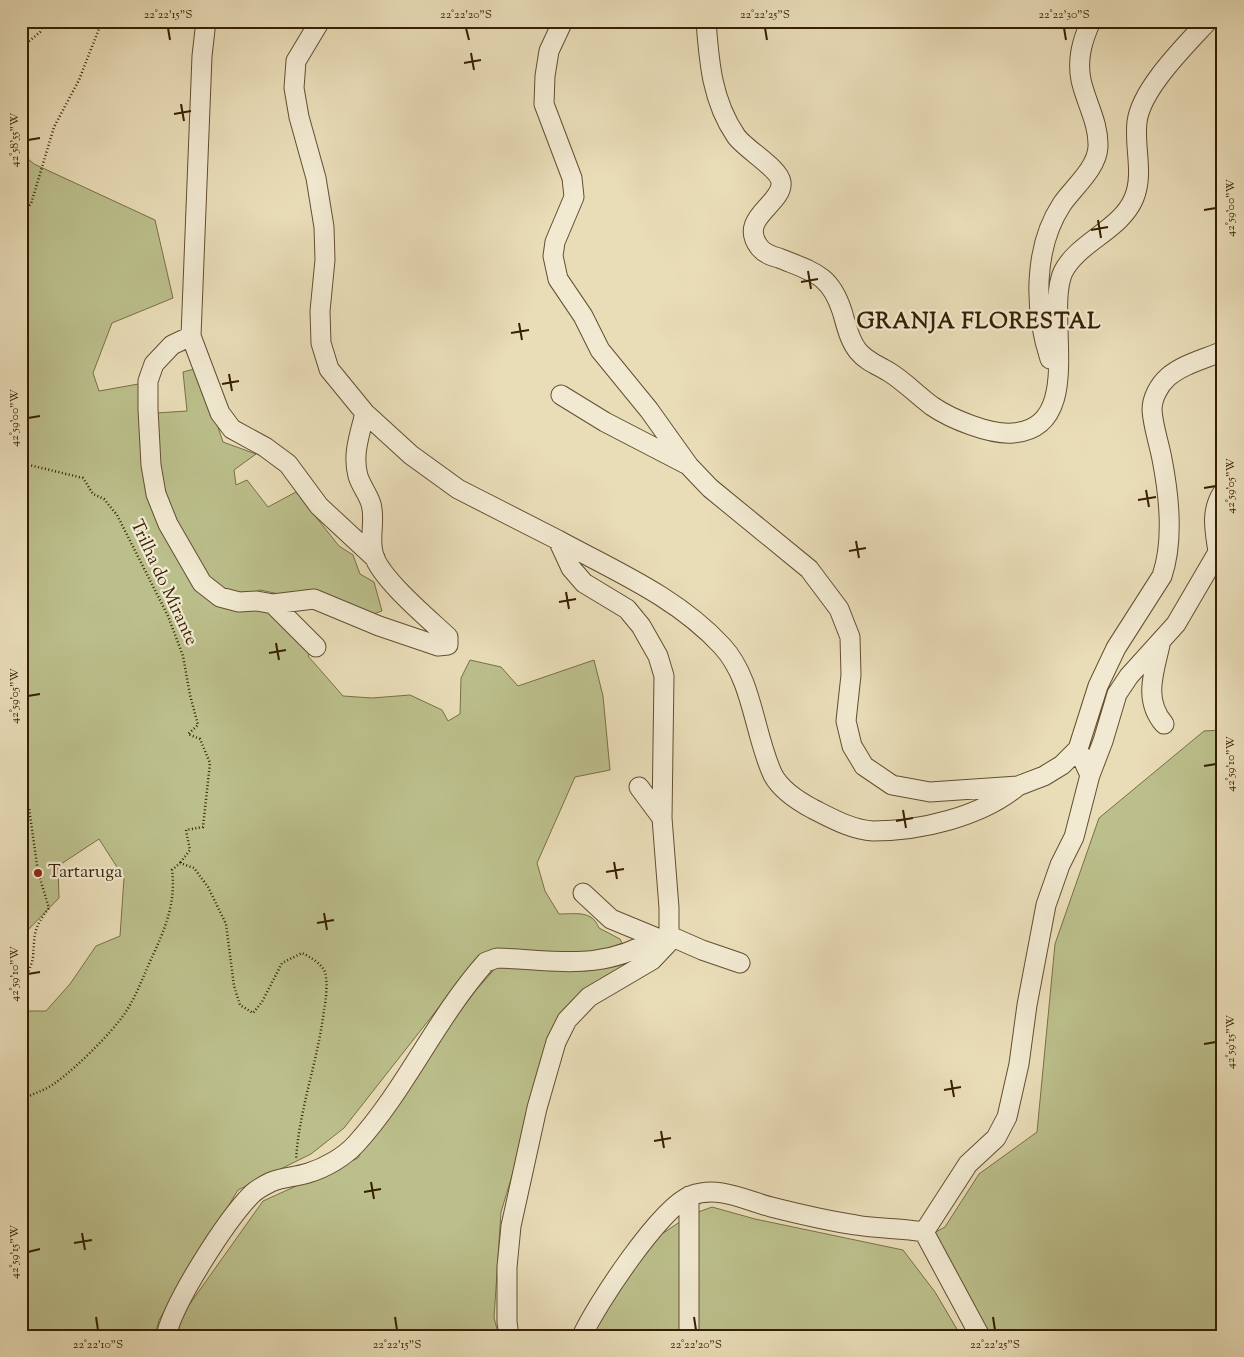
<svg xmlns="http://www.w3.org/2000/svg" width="1244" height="1357" font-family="'Sorts Mill Goudy',serif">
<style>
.green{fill:#bbbf8b;stroke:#796f46}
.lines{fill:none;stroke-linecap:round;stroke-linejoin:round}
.minor-casing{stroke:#644e30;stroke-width:21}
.path{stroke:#371f02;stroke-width:2.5;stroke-dasharray:1 2.5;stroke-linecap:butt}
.minor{stroke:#f1e9d1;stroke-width:19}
.ticks{fill:none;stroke:#371f02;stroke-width:2}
.poi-dot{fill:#8f2418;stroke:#f1e9d1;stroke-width:2}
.labels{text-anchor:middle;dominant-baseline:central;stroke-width:4.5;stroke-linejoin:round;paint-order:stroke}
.street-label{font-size:18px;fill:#371f02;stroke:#f1e9d1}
.poi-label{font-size:18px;fill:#371f02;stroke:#f1e9d1;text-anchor:start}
.district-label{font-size:22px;font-weight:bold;letter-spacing:1px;fill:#371f02;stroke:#f1e9d1}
.neatline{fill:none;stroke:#371f02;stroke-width:2}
.ticks-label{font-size:12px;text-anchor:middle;fill:#371f02}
</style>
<rect width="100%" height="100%" fill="#e9ddb8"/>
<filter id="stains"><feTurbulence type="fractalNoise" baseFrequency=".004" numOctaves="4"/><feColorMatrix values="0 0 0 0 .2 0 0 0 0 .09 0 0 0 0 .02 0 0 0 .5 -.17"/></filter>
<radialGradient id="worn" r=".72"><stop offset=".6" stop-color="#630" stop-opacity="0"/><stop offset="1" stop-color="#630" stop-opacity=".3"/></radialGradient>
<path class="green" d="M21,153L34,164L155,220L173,298L112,323L93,373L99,391L144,383L148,495L192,577L258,602L318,640L308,656L343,696L372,698L410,695L442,710L448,721L460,714L461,678L470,660L501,667L518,686L594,660L603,696L610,770L575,777L537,863L545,891L559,914C576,914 592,910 599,928L620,939L622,943C577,964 521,961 472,965L344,1128L311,1154L238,1190L159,1320L155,1336H21V1011H46L70,984L96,946L120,936L124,878L99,839L58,866L59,898L21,937Z
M198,368L223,442L256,454L234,470L236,485L247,480L268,507L296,492L339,546L353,555L360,574L374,582L382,611L373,614L260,590L234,600L202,572L169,517L160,481L156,413L187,411L183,372Z
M1223,730V1336H985L930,1235L945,1227L979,1174L1037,1132L1055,944L1099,818L1204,731Z
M636,958L561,1014L501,1212L494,1318L499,1336H177L182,1315L263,1201L358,1158L372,1131L476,990L499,964L517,968L587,971Z
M712,1207L755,1219L903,1250L935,1292L961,1336H589L653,1240L690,1215Z"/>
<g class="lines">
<defs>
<path id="minor" d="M206,21L202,56L191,336L220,413L232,429L265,447L288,464L319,506L375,558
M320,21L296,61L294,88L299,117L316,178L324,227L325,260L320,311L321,343L329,369L365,413L411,455L458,489L558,540L571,568L584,583L627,609L641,626L658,656L664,676L662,818L669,908V942
M563,21L549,51L545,76L544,104L572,178L574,197L555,242L553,256L558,279L583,316L600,350L649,410L689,466L710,488L809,569L839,609L850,637L851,675L846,721L852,746L864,766L892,785L930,792L1018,786L1044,776L1062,765L1078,749L1098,686L1116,648L1162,576C1174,541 1169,495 1162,459C1159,443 1153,426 1152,410C1152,398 1159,385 1168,377C1183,364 1205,359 1223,351
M706,21C709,62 712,101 736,136C745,149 779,168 781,182C784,204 736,218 760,248C765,254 772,256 779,258C813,272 830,274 842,311C846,324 849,340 858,351C867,362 878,365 889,372C904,381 917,395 932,406C951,419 990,435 1013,433C1087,427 1044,315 1063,272C1078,242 1121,230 1134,198C1144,174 1134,147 1137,122C1141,89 1185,46 1208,21
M191,336L172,345L154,364L148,381V409L151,465L156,494L168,524L202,583L220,597L239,602L257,601L273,604L314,599L379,626L438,646L448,645V637C429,619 382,580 374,556C368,539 376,521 371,504C368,494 361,486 358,476C352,454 360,434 365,413
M1050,359C1034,310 1033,248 1062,204C1074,187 1097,168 1098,147C1099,123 1086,103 1081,80C1077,59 1082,41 1091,21
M561,395L605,422L686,464
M558,540C615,571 677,597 722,646C753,679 754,735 773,775C781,790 798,801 813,809C831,818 852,830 873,831C920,831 981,817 1018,786
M1218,552C1215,530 1210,512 1223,492
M273,604L316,647
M1160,645C1154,672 1143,700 1164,724
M1090,775L1103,741L1117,694L1129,676L1176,624L1218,552L1223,549
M639,787L662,818
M583,893L611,919L657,938
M670,936L702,950L740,963
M924,1232L980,1336
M166,1336C174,1301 227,1219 252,1194C257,1189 265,1185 271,1182C283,1177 296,1177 308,1173C325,1168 344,1157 356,1144C406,1089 436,1018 486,962L497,958C558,960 601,972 657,938L669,942L652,960L589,997L567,1020L556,1042L537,1108L511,1226L507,1267V1322L509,1336
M582,1336C596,1305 660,1208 690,1196C719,1185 744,1200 771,1207C799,1214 828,1221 856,1225C879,1229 902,1228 924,1232L968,1164L996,1138L1007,1117L1019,1064L1027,1005L1046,905L1060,865L1074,837L1090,775L1078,749
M689,1336V1196"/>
</defs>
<use href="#minor" class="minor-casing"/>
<path class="path" d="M21,48L40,32L44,21
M21,212L31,204L54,127L79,80L102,21
M21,463L83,478L93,494L104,499L117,515L168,616L183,656L190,695L198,725L188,734L200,739L210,763L203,827L186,830L190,850L180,863
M21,987C25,978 32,966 33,957C35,932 33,929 49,908L38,872L29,808
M21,1101C29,1095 37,1093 45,1089C65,1080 113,1032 125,1013C137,995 144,974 153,955C166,927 176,901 172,870L180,863L194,868L208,887L226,924L234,986L240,1005L253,1013L262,1002L282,963L302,953C310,957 321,963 325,972C328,983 326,1000 324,1010C318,1061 299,1109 296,1160"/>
<use href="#minor" class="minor"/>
</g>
<path class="ticks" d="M168,28L170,40M466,28L469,40M765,28L767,40M1064,28L1066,40M471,53L474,70M464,63L481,60M181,104L184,121M174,114L191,111M28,140L40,138M1204,210L1216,208M1098,220L1101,238M1091,230L1108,227M808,271L811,289M801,282L818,279M519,323L522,340M511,333L529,330M229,374L232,391M222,384L239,381M28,418L40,416M1204,488L1216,486M1146,490L1149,507M1138,500L1156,497M856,541L859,558M849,551L866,548M566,592L569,609M559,602L576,599M276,643L279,660M269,653L286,650M28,696L40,694M1204,766L1216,764M903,810L906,828M896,821L913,818M614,862L617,879M606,872L624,869M324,913L327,930M317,923L334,920M28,974L40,972M1204,1044L1216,1042M951,1080L954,1097M944,1090L961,1087M661,1131L664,1148M654,1141L671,1138M371,1182L374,1199M364,1192L381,1189M82,1233L85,1250M74,1243L92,1240M28,1252L40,1249M96,1317L98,1330M395,1317L397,1330M694,1317L696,1330M993,1317L995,1330"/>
<circle class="poi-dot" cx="38" cy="873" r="5"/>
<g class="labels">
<g class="street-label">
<text transform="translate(163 583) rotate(65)">Trilha do Mirante</text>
</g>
<g class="poi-label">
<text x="48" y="873">Tartaruga</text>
</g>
<g class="district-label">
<text x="979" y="323">GRANJA FLORESTAL</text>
</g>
</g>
<rect width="1244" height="1357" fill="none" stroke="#e9ddb8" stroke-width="55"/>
<rect x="28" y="28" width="1188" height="1302" class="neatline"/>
<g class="ticks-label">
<text x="168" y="18">22°22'15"S</text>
<text x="466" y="18">22°22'20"S</text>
<text x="765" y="18">22°22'25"S</text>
<text x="1064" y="18">22°22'30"S</text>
<text transform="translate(14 140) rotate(-90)" y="4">42°58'55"W</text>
<text transform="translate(1230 208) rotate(-90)" y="4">42°59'00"W</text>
<text transform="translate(14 418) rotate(-90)" y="4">42°59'00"W</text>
<text transform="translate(1230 486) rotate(-90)" y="4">42°59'05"W</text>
<text transform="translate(14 696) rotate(-90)" y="4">42°59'05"W</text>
<text transform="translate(1230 764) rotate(-90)" y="4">42°59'10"W</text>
<text transform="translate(14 974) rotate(-90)" y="4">42°59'10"W</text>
<text transform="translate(1230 1042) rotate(-90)" y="4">42°59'15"W</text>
<text transform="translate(14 1252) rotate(-90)" y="4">42°59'15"W</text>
<text x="98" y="1348">22°22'10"S</text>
<text x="397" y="1348">22°22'15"S</text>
<text x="696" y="1348">22°22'20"S</text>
<text x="995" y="1348">22°22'25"S</text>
</g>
<rect width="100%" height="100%" filter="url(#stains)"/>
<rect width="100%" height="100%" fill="url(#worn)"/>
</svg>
